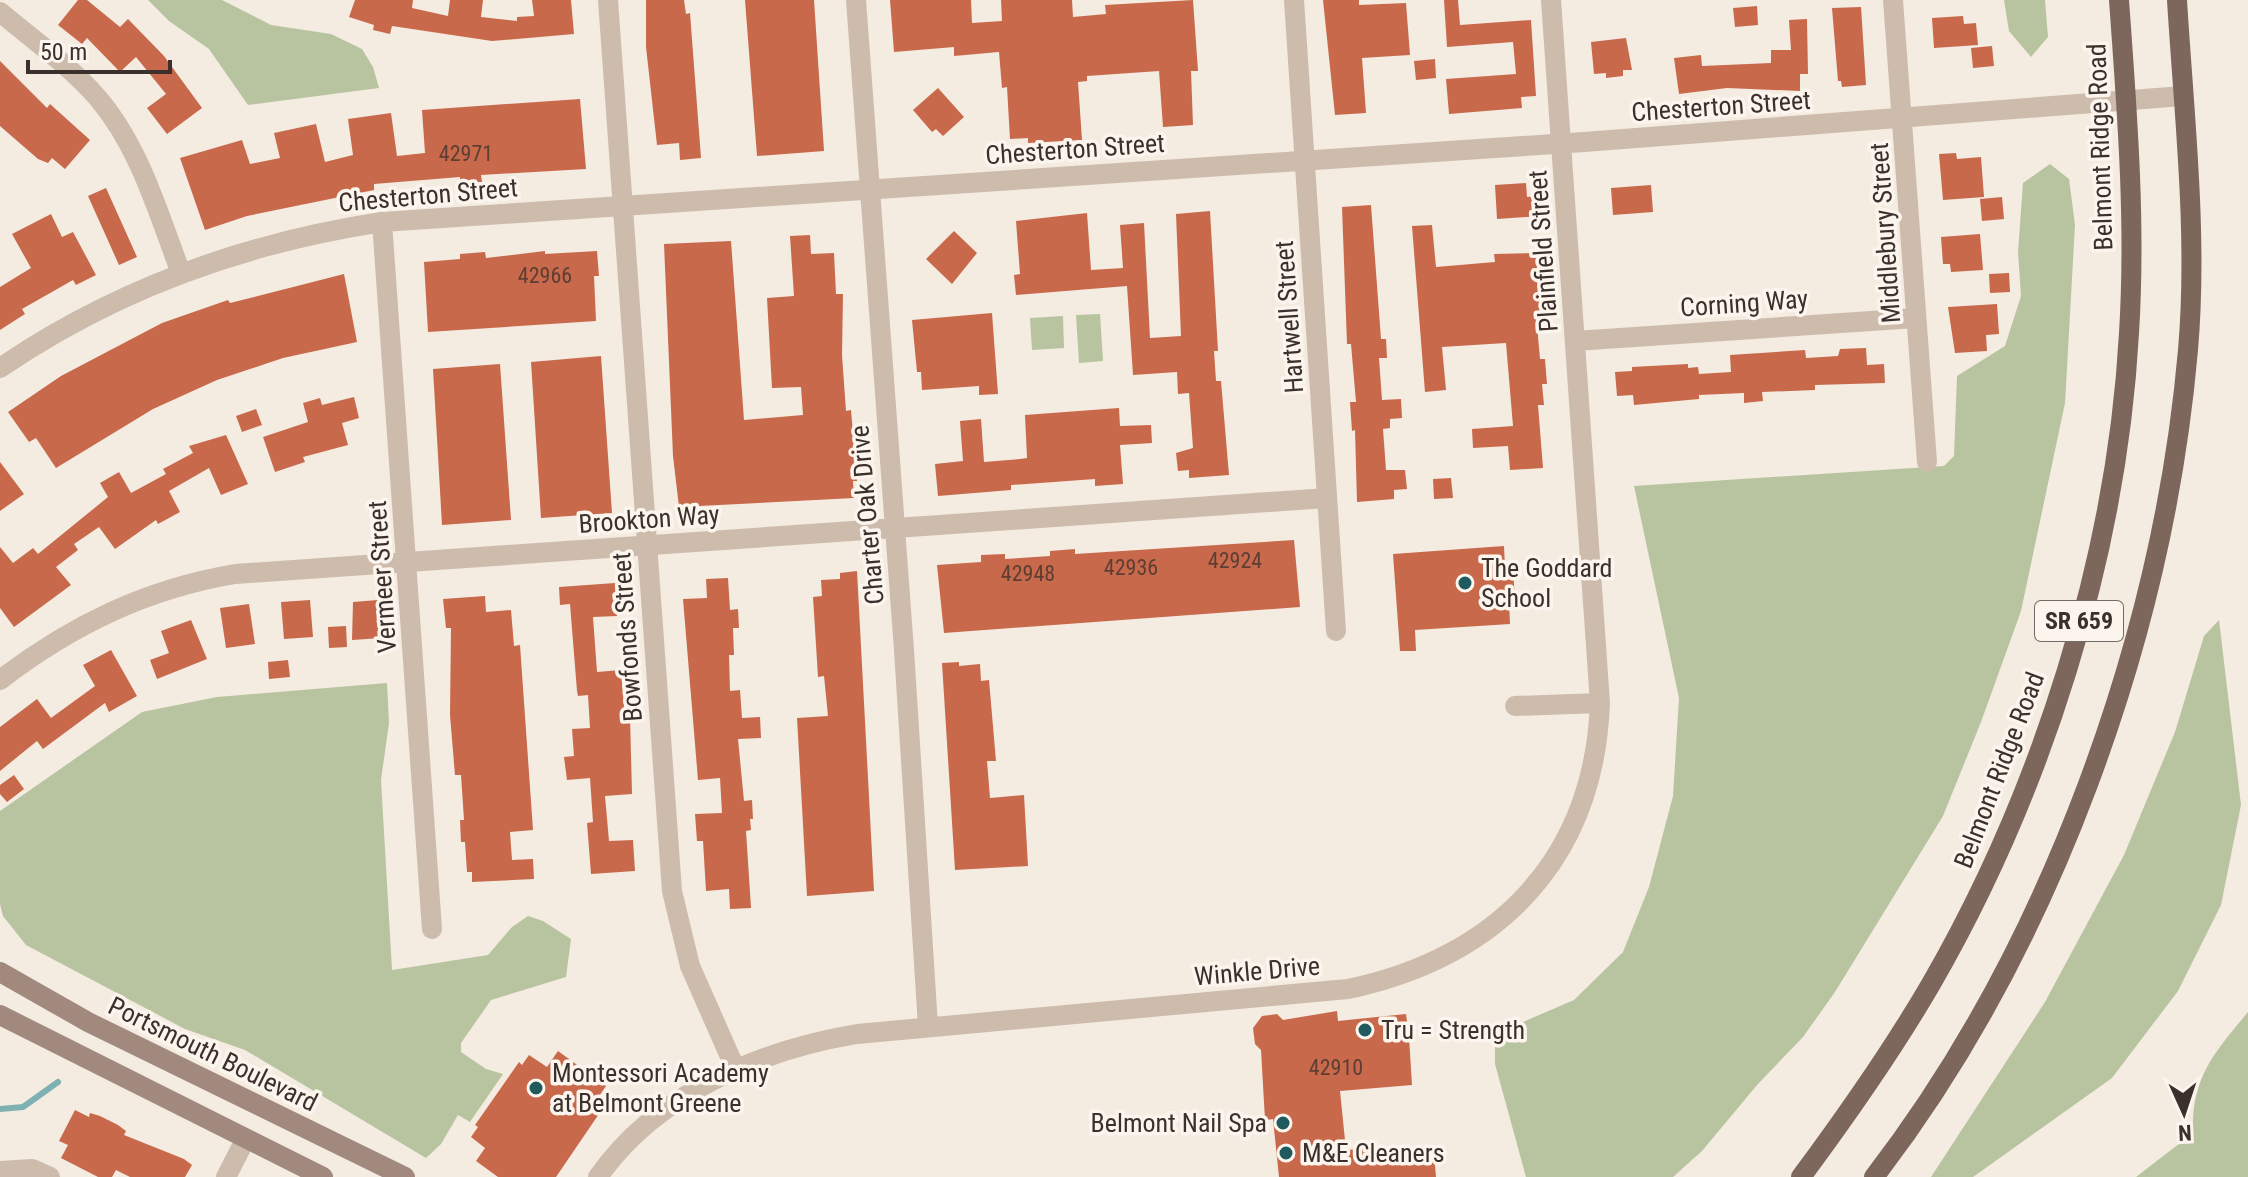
<svg xmlns="http://www.w3.org/2000/svg" width="2248" height="1177" font-family="'Roboto Condensed',sans-serif">
<style>
.green{fill:#b8c4a0}
.lines{fill:none;stroke-linecap:round;stroke-linejoin:round}
.stream{stroke:#7fb0b2;stroke-width:6}
.building{fill:#c8694b}
.street{stroke:#cdbbac;stroke-width:20}
.secondary{stroke:#a18a7d;stroke-width:20}
.primary{stroke:#7d675c;stroke-width:20}
.poi-dot{fill:#1f5a5e;stroke:#fbf5ee;stroke-width:3}
.labels{text-anchor:middle;dominant-baseline:central;stroke-width:7;stroke-linejoin:round;paint-order:stroke}
.number-label{font-size:22px;fill:#5e3e33}
.shield{fill:#fbf5ee;stroke:#756b66;stroke-width:2}
.shield-label{font-size:24px;font-weight:bold;fill:#3b302b}
.street-label{font-size:26px;fill:#3b302b;stroke:#fbf5ee}
.poi-label{font-size:26px;fill:#3b302b;stroke:#fbf5ee;text-anchor:start}
</style>
<rect width="100%" height="100%" fill="#f4ebe1"/>
<path class="green" d="M148,0H222L271,25L331,34L362,49L373,67L379,88L248,105L209,49L169,21Z
M2004,0H2045L2048,37L2031,57L2009,31Z
M2050,164L2069,179L2075,225L2065,403L2021,611L1981,722L1943,816L1835,992L1803,1037L1757,1085L1702,1151L1673,1177H1526L1495,1064V1034L1574,1000L1623,952L1649,887L1673,796L1679,698L1634,486L1944,466L1954,456L1957,376L2005,346L2021,296L2018,252L2023,183Z
M1100,314L1103,361L1079,363L1076,315Z
M1063,316L1064,348L1032,350L1030,318Z
M2219,620L2241,805L2221,905L2178,991L2112,1078L1973,1177H1931L2045,1002L2124,855L2175,732L2204,636Z
M387,683L389,723L381,780L392,970L488,955L512,927L528,916L543,921L571,939L566,977L491,1000L461,1043V1052L486,1069L503,1074L470,1122L458,1115L441,1144L426,1158L245,1050L185,1029L26,945L3,916L0,904V811L142,712L217,697Z
M2248,1012V1177H2136L2193,1133C2191,1078 2214,1053 2248,1012Z"/>
<g class="lines">
<path class="stream" d="M0,1109L23,1107L58,1082"/>
</g>
<path class="building" d="M78,0H87L120,27L128,19L164,56L202,108L167,134L147,108L166,94L136,57L120,72L87,38L82,44L58,25Z
M355,0H413L412,8L448,16L450,0H483L481,17L517,21V17L534,16L532,0H571L574,34L492,41L392,26L390,34L373,30L374,25L349,17Z
M646,0H684L686,14L690,13L701,158L680,160L679,143L657,145L646,47Z
M745,0H814L824,151L757,156Z
M890,0H971L972,23L1002,21L1001,0H1072L1073,17L1106,14L1105,5L1193,0L1198,71H1191L1193,125L1163,127L1159,71L1087,76V81L1078,82L1082,140L1028,143V138L1010,139L1007,87L1002,88L999,52L954,56V47L894,52Z
M1323,0H1359V5L1406,3L1410,55L1362,58L1366,113L1335,115Z
M1444,0H1458L1460,25L1531,20L1536,96L1521,97L1522,108L1449,114L1446,79L1516,74L1513,42L1447,47Z
M1757,6L1758,25L1735,27L1733,8Z
M1861,7L1866,85L1842,87L1841,81H1838L1832,8Z
M1963,16L1964,24L1976,23L1978,45L1934,48L1932,18Z
M1807,19L1808,74H1800V91L1727,88L1679,94L1674,58L1701,55L1702,66L1771,63V50H1791L1789,20Z
M1626,38L1632,70H1623V76L1606,78V73L1594,74L1591,42Z
M1992,46L1994,66L1973,68L1971,48Z
M1435,59L1436,78L1416,80L1414,61Z
M0,61L47,108L50,104L90,140L65,169L52,158L48,163L38,159L0,126Z
M938,88L964,117L943,136L936,129L932,132L913,110Z
M580,99L586,169L481,175L482,182L460,183V177L374,184V190L247,216L205,230L180,158L242,140L250,164L280,158L274,133L316,124L325,162L353,155L348,119L391,113L397,156L425,153L422,110Z
M1956,153L1957,159L1981,157L1984,197L1943,200L1939,154Z
M1526,183L1527,197L1541,196L1542,216L1497,219L1495,185Z
M1651,185L1653,212L1613,215L1611,188Z
M106,188L137,257L119,265L88,196Z
M2002,197L2004,219L1982,221L1980,199Z
M1371,205L1381,339H1386L1387,358H1379L1382,400L1401,399L1402,418L1390,419V428L1383,429L1386,470H1405L1407,489L1394,490V499L1357,502L1355,430L1352,431L1350,402H1356L1351,344H1347L1342,207Z
M1210,211L1218,351H1214L1216,381H1221L1229,475L1189,478V470L1178,471L1176,453L1193,448L1189,393L1178,394L1177,372L1133,375L1127,286L1016,295L1014,275L1020,274L1016,221L1087,213L1091,270L1123,268L1120,225L1144,223L1150,338L1181,336L1176,214Z
M51,214L62,237L73,232L96,275L76,285L73,280L22,309L25,314L0,330V287L31,268L12,234Z
M1432,225L1436,267L1495,262L1494,254L1538,253L1544,314H1536L1540,359H1545L1547,384H1542L1544,405H1538L1543,468L1510,470L1508,446L1473,448L1472,429L1513,426L1506,343L1442,347L1446,390L1425,392L1412,226Z
M954,231L977,253L952,284L926,259Z
M1980,234L1983,270L1951,272L1950,264H1943L1941,237Z
M810,235L811,254L834,253L836,294H843L842,355L846,411L851,410L857,481H853L854,498L679,507L673,456L664,244L731,241L744,420L803,415L801,387L772,388L767,298L794,296L790,236Z
M545,251V254L597,251L599,276H594L596,321L428,332L424,262L460,259V254L485,252L486,258Z
M2009,273L2010,292L1990,293L1989,274Z
M344,274L357,342L283,358L217,380L153,409L56,468L36,438L29,442L8,412L61,376L162,323L228,300L230,303Z
M1997,304L1999,334L1986,335L1987,351L1955,353L1948,307Z
M992,313L998,394L979,395V386L922,390L921,372H917L912,320Z
M1866,348L1867,365L1884,364L1885,383L1815,385V390L1762,392L1763,401L1744,403V393L1699,395V399L1634,405L1633,395L1617,396L1615,372L1632,371V367L1688,364V368L1698,367L1699,374L1731,372L1730,355L1805,350L1806,358L1838,356L1840,349Z
M601,356L612,513L541,518L531,362Z
M500,364L511,520L442,525L433,369Z
M354,397L359,418L342,423L348,445L303,457L305,462L275,472L263,437L308,422L303,403L320,398L322,405Z
M1119,408L1120,426L1151,425L1152,443L1120,445L1123,484L1095,486V479L1011,485V490L938,496L935,464L963,461L960,421L981,419L984,462L1020,459L1027,458L1025,415Z
M256,409L262,425L242,432L236,416Z
M226,435L248,484L221,495L209,468L169,491L180,512L158,524L156,520L115,549L99,527L74,544L78,550L56,567L71,585L14,627L0,608V547L13,563L33,548L38,554L108,497L100,483L119,472L131,493L166,474L163,469L193,453L189,446Z
M0,462L24,494L0,511Z
M1451,478L1453,498L1434,499L1433,479Z
M1294,540L1300,607L944,633L937,565L981,562V555L1005,554V559L1050,556V551L1075,549V554Z
M1504,546L1505,568L1513,567L1515,602H1509L1510,624L1415,630L1416,651H1400L1393,554Z
M857,571L874,891L807,896L797,718L828,716L824,676L818,677L813,597L822,596L821,580L840,579V573Z
M728,578L730,610L738,609L739,628H733L734,655H729L730,691L740,690L742,718L760,717L761,738L738,739L744,801L752,800L753,819H750L751,830L746,831L751,908L730,909L729,889L706,891L703,841H697L695,814L722,813L720,778L698,780L683,599L707,598L706,579Z
M615,583L617,616L593,617L597,672L621,670L625,718L630,717L632,794L605,796L609,841L633,840L635,871L591,874L587,823L593,822L590,778L567,780L564,757L574,756L572,729L590,728L588,695L578,696L577,691L570,604L560,605L559,587Z
M485,596L486,612L511,610L514,646L520,645L533,830L510,832L512,860L533,859L534,879L472,882V872H467L465,842H461L460,820H464L461,775H455L450,715L451,628H446L443,599Z
M310,600L313,637L284,639L281,602Z
M378,600L381,638L352,640L353,602Z
M249,604L255,644L226,648L220,608Z
M191,620L207,659L157,679L150,660L169,653L161,631Z
M346,626L347,647L329,648L328,627Z
M111,650L137,696L109,712L105,703L43,749L37,741L0,771V727L37,699L51,718L95,686L83,665Z
M288,660L290,677L269,679L268,662Z
M959,662V666L980,664L981,681L989,680L996,761H987L990,798L1024,795L1028,866L955,870L942,663Z
M14,775L24,789L7,802L0,794V785Z
M1337,1011L1338,1021L1406,1014L1409,1037L1412,1085L1340,1091L1346,1150L1371,1148V1159L1434,1153L1436,1177H1279L1273,1119L1265,1120L1261,1050L1255,1044L1253,1028L1262,1016L1277,1014L1283,1020Z
M558,1051L606,1086L595,1102L603,1108L556,1177H498L476,1161L485,1148L471,1137L478,1127L475,1125L519,1062L522,1065L529,1055L547,1067Z
M75,1110L89,1117L90,1113L100,1116L118,1125L126,1131L124,1135L184,1159L192,1165L185,1177H130L116,1170L112,1177H98L61,1158L68,1145L59,1141Z"/>
<g class="lines">
<path class="street" d="M608,0L672,891L690,966L735,1068
M856,0L904,650L928,1026
M1294,0L1336,631
M1893,0L1927,462
M0,12C32,39 69,65 97,97C140,147 158,213 181,273
M382,222L432,929
M1575,341L1916,318
M0,368C114,290 245,243 382,222L1584,142L2183,96
M0,680C72,625 146,589 235,574L1327,498
M1515,706L1600,703
M0,1171L32,1169L50,1177
M226,1177L245,1140
M598,1177C656,1094 760,1050 857,1034L1348,989C1498,957 1594,860 1600,703L1551,0"/>
<path class="secondary" d="M0,972L88,1022L405,1177
M0,1015L323,1177"/>
<path class="primary" d="M1801,1177C1847,1115 1892,1051 1931,984C2042,792 2117,555 2129,333C2136,222 2127,111 2119,0
M1874,1177C2050,949 2163,636 2188,350C2198,235 2184,115 2177,0"/>
</g>
<g class="poi-dot">
<circle cx="1465" cy="583" r="8"/>
<circle cx="1365" cy="1030" r="8"/>
<circle cx="536" cy="1088" r="8"/>
<circle cx="1283" cy="1123" r="8"/>
<circle cx="1286" cy="1153" r="8"/>
</g>
<g class="labels">
<g class="number-label">
<text x="466" y="153">42971</text>
<text x="545" y="275">42966</text>
<text x="1235" y="560">42924</text>
<text x="1131" y="567">42936</text>
<text x="1028" y="573">42948</text>
<text x="1336" y="1067">42910</text>
</g>
<rect class="shield" x="2035" y="601" width="88" height="40" rx="6"/>
<g class="shield-label">
<text x="2079" y="621">SR 659</text>
</g>
<g class="street-label">
<text transform="translate(1721 106) rotate(-4)">Chesterton Street</text>
<text transform="translate(2100 147) rotate(-92)">Belmont Ridge Road</text>
<text transform="translate(1075 149) rotate(-4)">Chesterton Street</text>
<text transform="translate(428 195) rotate(-5)">Chesterton Street</text>
<text transform="translate(1885 233) rotate(-94)">Middlebury Street</text>
<text transform="translate(1543 251) rotate(-94)">Plainfield Street</text>
<text transform="translate(1744 303) rotate(-4)">Corning Way</text>
<text transform="translate(1289 317) rotate(-94)">Hartwell Street</text>
<text transform="translate(867 515) rotate(-95)">Charter Oak Drive</text>
<text transform="translate(649 519) rotate(-4)">Brookton Way</text>
<text transform="translate(382 577) rotate(-94)">Vermeer Street</text>
<text transform="translate(627 637) rotate(-94)">Bowfonds Street</text>
<text transform="translate(1999 770) rotate(-69)">Belmont Ridge Road</text>
<text transform="translate(1257 971) rotate(-5)">Winkle Drive</text>
<text transform="translate(213 1054) rotate(26)">Portsmouth Boulevard</text>
</g>
<g class="poi-label">
<text x="1481" y="568">The Goddard<tspan x="1481" dy="30">School</tspan></text>
<text x="1381" y="1030">Tru = Strength</text>
<text x="552" y="1073">Montessori Academy<tspan x="552" dy="30">at Belmont Greene</tspan></text>
<text x="1267" y="1123" text-anchor="end">Belmont Nail Spa</text>
<text x="1302" y="1153">M&amp;E Cleaners</text>
</g>
</g>
<g transform="translate(2184 1113) rotate(177)" stroke="#fbf5ee" stroke-width="6" paint-order="stroke">
<path d="M0-6L14 30L0 20L-14 30Z" fill="#3b302b"/>
<text y="-12" font-size="22" font-weight="bold" text-anchor="middle" fill="#3b302b">N</text>
</g>
<path d="M28 60v12h142v-12" fill="none" stroke="#3b302b" stroke-width="4"/>
<text x="40" y="60" font-size="24" fill="#3b302b" stroke="#fbf5ee" stroke-width="6" paint-order="stroke">50 m</text>
</svg>
